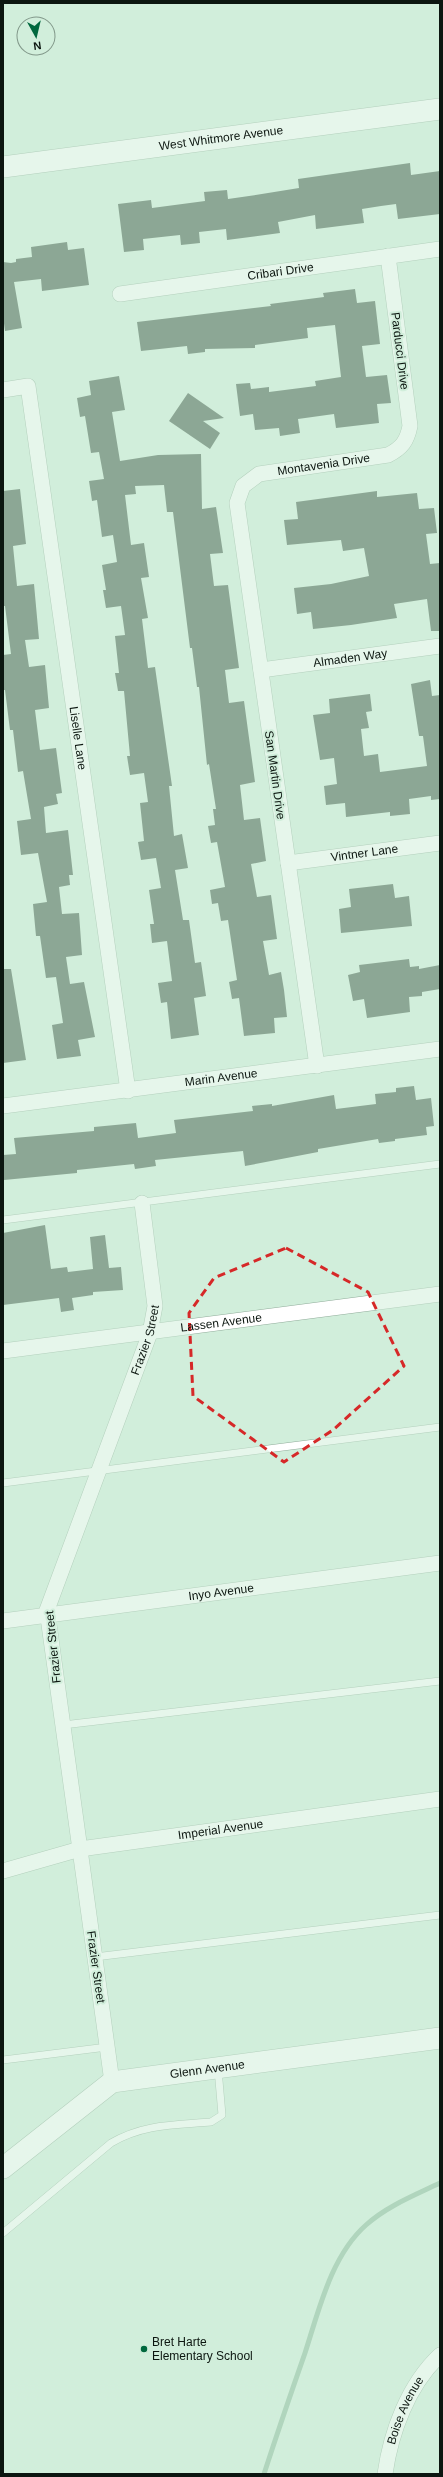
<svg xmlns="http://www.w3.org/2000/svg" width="443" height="2477" font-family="Helvetica,sans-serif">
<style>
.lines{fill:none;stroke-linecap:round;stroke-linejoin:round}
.stream{stroke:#88b599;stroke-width:5}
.building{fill:#395142}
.lane-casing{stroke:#90ac9a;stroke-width:8}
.street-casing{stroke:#90ac9a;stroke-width:16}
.secondary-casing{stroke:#90ac9a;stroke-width:22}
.lane{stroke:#fff;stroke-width:7}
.street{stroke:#fff;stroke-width:15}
.secondary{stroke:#fff;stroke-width:21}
.marked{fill:none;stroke:#d62828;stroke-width:3;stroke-dasharray:8 5;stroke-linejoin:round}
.poi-dot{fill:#00683e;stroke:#d1eedb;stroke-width:1.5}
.labels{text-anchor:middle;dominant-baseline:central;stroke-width:4;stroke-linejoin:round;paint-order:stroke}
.street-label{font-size:12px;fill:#0c1610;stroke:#d1eedb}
.poi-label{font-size:12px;fill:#0c1610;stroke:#d1eedb;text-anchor:start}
</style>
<rect width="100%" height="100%" fill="#d1eedb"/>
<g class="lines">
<path class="stream" d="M264,2474C277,2434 291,2393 305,2353C319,2310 331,2256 366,2225C387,2206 415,2195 440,2183"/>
</g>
<path class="building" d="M410,163L411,175L440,171V214L398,219L396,204L381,206L362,209L364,223L316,229L315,215L278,222L280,233L227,240L226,229L199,232L200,243L181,245L180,235L143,239L144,250L124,252L118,204L151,200L152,208L205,201L204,192L227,190L228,199L249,196L299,188L298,179Z
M67,242L68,250L84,248L89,285L42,291L41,279L14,282L22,328L5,331L3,316V262L11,263L16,262V259L32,257L31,247Z
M355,289L357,303L375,301L380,344L362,346L366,377L387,375L391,403L377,404L379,423L336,428L334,414L298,419L300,433L280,436L279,428L255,430L253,414L240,416L236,384L250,383L251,389L269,387V392L316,386L315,381L341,377L335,325L307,328L308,338L255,345V348L205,349V352L188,354L187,346L141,351L137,322L271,306L270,304L324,297L323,293Z
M119,376L125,410L112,412L120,461L158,455L201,454L202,509L216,507L223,553L210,554L214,586L228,585L239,668L225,670L229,703L244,701L255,782L240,785L244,820L260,818L266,861L251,864L257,897L271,895L277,939L263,941L269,975L281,972L284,990L287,1017L274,1018L275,1033L244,1036L239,998L232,999L229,982L237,980L228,920L221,921L218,903L212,904L210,890L225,887L217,842L211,843L208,826L215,825L213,809H216L209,764L207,765L199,687H197L192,648H190L173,512H167L164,485L135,486L136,494L125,495L131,545L144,543L149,577L141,578L148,618L142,619L148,668L155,667L172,786H169L174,836L182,834L188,868L175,870L183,920H189L195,963L201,962L206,996L194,998L199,1035L171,1039L167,1002L161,1003L158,983L172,981L167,941L152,943L150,924H154L149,890L161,888L156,858L141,860L138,842L144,841L140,803L148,802L144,773L130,775L127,756H130L124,691H118L115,673H119L115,636L125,635L121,606L106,608L103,590H106L102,565L117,562L113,535L102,537L97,500L92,501L89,481L104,479L99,452L91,453L85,416L80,417L77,398L91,395L89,381Z
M188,393L224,418L203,421L220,433L210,449L169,421Z
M20,489L26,544L13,546L17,586L34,584L39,639L25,640L29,667L45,665L49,708L35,710L40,750L56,748L62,793L56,794L58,804L44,807L46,833L68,830L73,875H69L70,885L59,887L62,914L79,913L82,955L66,957L70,984L84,982L95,1037L78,1040L81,1056L57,1059L52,1025L63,1023L56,977L46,978L40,936H36L33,904L47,902L38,853L21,855L17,821L31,819L23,771L18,772L13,730H10L5,690H3V655L11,654L5,606H3V491Z
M377,491V497L417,493L419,509L434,508L437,533L426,534L430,564L440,563V631H431L427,599L394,604L397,618L351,625L313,629L311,612L297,614L294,588L331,584L369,576L364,548L343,551L341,540L287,545L284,520L298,519L296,502Z
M430,680L432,696L440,695V799L431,800V796L409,799L410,814L390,816V812L346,817L345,803L326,805L324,786L337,784L334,758L320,760L313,715L330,713L329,699L370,694L372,711L366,712L369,728L361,729L364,756L378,754L380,772L427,766L423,736H419L411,684Z
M393,884L395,898L409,896L412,926L341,933L339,909L351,907L349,889Z
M409,959L410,967L419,966V969L440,965V989L422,992V996L409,997L410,1012L367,1018L364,999L353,1001L348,975L360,972L359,965Z
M3,969H11L26,1060L3,1063Z
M414,1086L416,1100L431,1098L434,1126L426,1127L427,1135L395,1139V1141L379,1143L378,1139L318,1149V1152L245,1166L243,1151L155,1160L156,1166L135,1169L134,1164L77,1170V1173L4,1180L3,1155L16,1154L14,1138L94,1131V1127L136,1123L138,1138L176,1133L174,1120L253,1111L252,1106L272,1104V1106L334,1095L336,1109L376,1104L375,1094L396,1092V1088Z
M45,1225L51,1269L67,1267L68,1272L93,1269L90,1237L105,1235L109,1268L121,1267L123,1290L93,1292V1295L72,1298L74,1310L61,1312L59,1298L3,1305V1233Z"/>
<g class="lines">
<defs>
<path id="lane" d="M3,1220L440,1164
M3,1483L440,1427
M63,1725L440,1681
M95,1957L440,1915
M3,2060L107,2047
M3,2233L111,2143C143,2124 175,2125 211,2122L222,2115L218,2069"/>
<g id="street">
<path id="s1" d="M120,294L440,249"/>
<path id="s2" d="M3,390L28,386L128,1091"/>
<path id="s3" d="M261,670L440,646"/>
<path id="s4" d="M288,863L440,843"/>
<path id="s5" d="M317,1066L237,503L243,486L259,474L388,455C402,448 407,441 410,426L388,256"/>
<path id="s6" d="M3,1106L440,1049"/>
<path id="s7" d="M3,1351L440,1294"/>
<path id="s8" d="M3,1621L440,1563"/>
<path id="s9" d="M3,1871L80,1849L440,1799"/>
<path id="s10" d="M112,2082L47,1610L150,1333L155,1306L142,1203"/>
<path id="s11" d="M385,2474C391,2432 408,2385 440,2355"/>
</g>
<g id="secondary">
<path id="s12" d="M3,167L440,109"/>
<path id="s13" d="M3,2168L112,2082L440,2038"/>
</g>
</defs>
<use href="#lane" class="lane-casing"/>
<use href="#street" class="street-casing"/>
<use href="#secondary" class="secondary-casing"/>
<use href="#lane" class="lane"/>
<use href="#street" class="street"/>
<use href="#secondary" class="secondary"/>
</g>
<path d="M0 0H443V2477H0ZM286,1248L368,1292L404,1366L333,1430L284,1462L193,1396L189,1313L214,1278Z" fill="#d1eedb" fill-opacity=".55" fill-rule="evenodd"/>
<path class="marked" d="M286,1248L368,1292L404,1366L333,1430L284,1462L193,1396L189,1313L214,1278Z"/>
<circle class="poi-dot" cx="144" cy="2349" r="4"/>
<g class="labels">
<g class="street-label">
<text stroke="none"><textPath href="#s12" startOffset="220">West Whitmore Avenue</textPath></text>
<text stroke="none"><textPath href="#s1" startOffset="162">Cribari Drive</textPath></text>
<text transform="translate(400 351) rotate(83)">Parducci Drive</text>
<text stroke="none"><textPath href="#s5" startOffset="672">Montavenia Drive</textPath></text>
<text stroke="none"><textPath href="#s3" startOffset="90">Almaden Way</textPath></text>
<text stroke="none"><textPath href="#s2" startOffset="381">Liselle Lane</textPath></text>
<text transform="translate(275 775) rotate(82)">San Martin Drive</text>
<text stroke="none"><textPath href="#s4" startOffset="77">Vintner Lane</textPath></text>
<text stroke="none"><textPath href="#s6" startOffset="220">Marin Avenue</textPath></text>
<text stroke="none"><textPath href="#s7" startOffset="220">Lassen Avenue</textPath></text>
<text stroke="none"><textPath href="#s10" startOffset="764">Frazier Street</textPath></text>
<text stroke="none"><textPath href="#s8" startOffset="220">Inyo Avenue</textPath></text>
<text transform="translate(53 1647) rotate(-96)">Frazier Street</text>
<text stroke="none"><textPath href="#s9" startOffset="222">Imperial Avenue</textPath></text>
<text transform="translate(96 1967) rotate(82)">Frazier Street</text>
<text stroke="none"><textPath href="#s13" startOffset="235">Glenn Avenue</textPath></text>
<text stroke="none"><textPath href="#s11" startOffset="67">Boise Avenue</textPath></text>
</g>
<g class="poi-label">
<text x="152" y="2342">Bret Harte<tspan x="152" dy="14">Elementary School</tspan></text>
</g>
</g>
<rect width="443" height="2477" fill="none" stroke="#0c1610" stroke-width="8"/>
<g transform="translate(36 36) rotate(172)"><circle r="19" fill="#d1eedb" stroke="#82988a"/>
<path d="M0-3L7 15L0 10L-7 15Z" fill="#00683e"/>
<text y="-6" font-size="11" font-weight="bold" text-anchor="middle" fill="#0c1610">N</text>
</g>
</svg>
